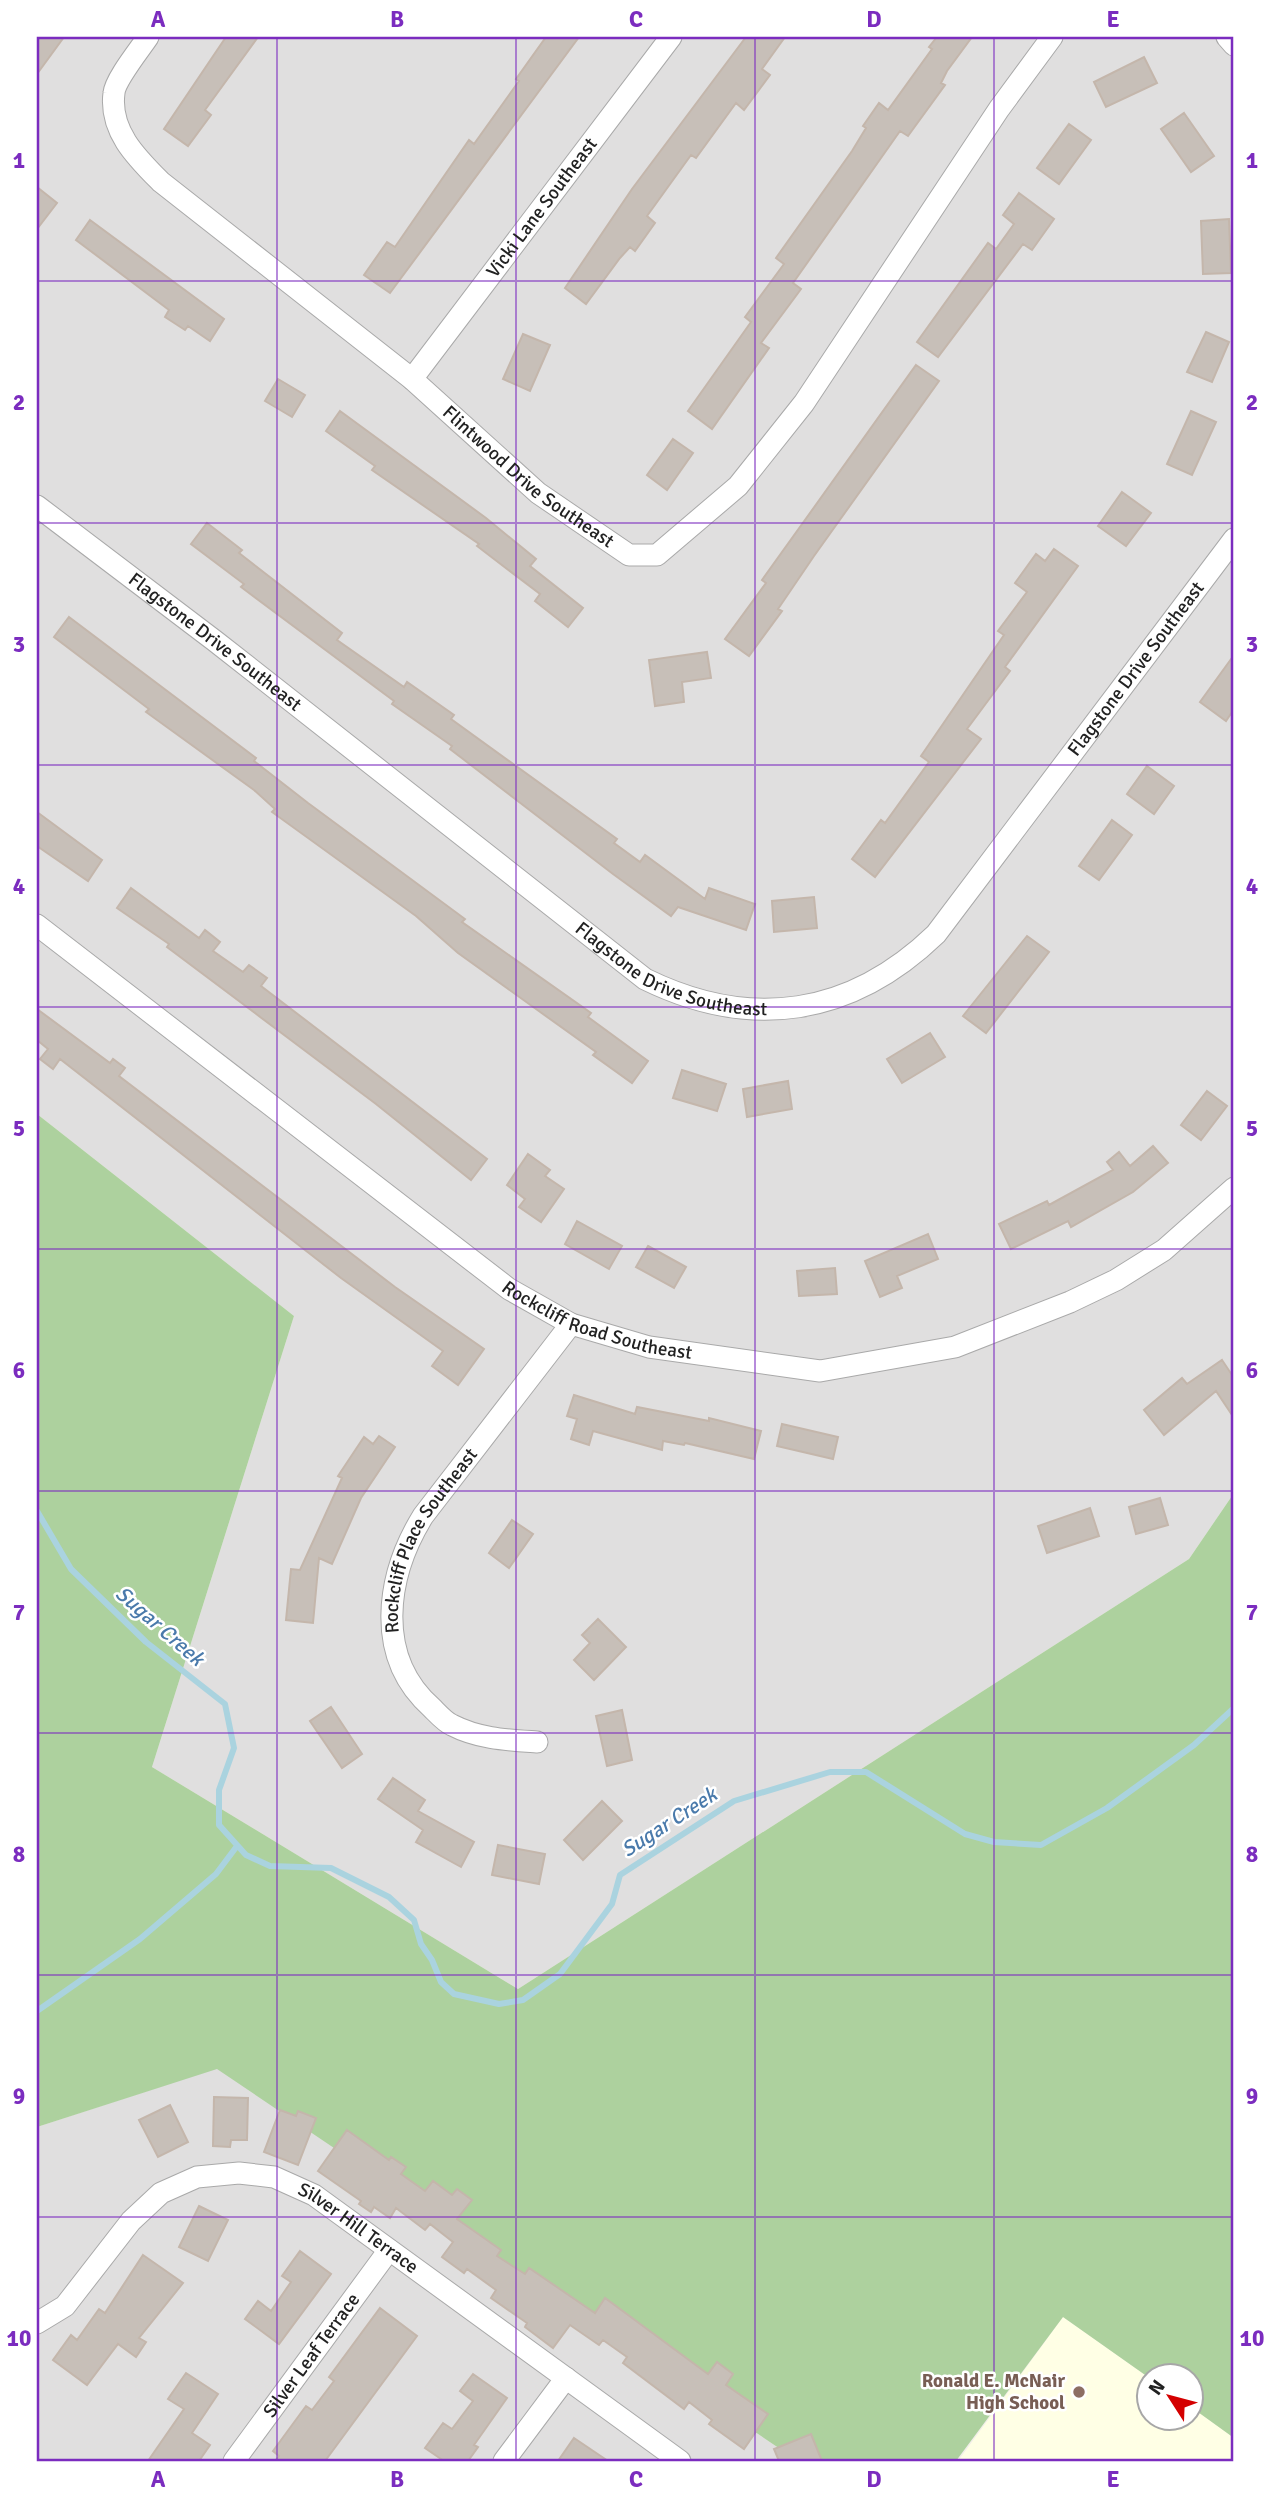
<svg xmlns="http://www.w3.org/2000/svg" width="1271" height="2498" font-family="Signika,sans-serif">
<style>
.residential{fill:#e0dfdf}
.education{fill:#ffffe5}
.forest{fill:#add19e}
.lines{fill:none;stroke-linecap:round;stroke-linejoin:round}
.stream{stroke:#aad3df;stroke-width:6}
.building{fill:#c7bfb8;stroke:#c4b6ab;stroke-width:2}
.minor-casing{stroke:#a9a9a9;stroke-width:23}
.minor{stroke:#fff;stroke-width:21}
.grid{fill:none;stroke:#7b2cbf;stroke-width:2;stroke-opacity:0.55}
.education-dot{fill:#8d6e63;stroke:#fff;stroke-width:2.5}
.labels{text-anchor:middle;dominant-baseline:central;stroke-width:5;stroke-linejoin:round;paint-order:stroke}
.street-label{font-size:19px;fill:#222;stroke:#fff}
.education-label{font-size:19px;font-weight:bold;fill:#785e54;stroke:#fff;text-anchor:end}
.water-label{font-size:21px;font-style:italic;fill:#4a7aab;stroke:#fff}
.neatline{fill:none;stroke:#7b2cbf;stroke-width:2.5}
.grid-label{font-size:23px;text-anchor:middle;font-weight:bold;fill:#7b2cbf}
</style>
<rect width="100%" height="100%" fill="#f2efe9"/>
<path class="residential" d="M37,37H1234V1493L1189,1559L518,1989L152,1767L294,1316L37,1114Z
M217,2068L798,2461H37V2127Z"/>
<path class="education" d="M1063,2317L1148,2377V2418H1190L1191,2407L1234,2438V2461H958Z"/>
<path class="forest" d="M37,1114L294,1316L152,1767L518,1989L1189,1559L1234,1493V2438L1191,2407L1190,2376L1148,2377L1063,2317L956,2461H798L217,2069L37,2127Z"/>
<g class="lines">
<path class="stream" d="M37,1511L71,1569L146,1642L225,1704L234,1748L219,1790V1825L246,1855L270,1866L331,1868L389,1897L414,1920L421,1944L432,1960L441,1982L454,1994L499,2004L523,2000L560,1974L612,1904L620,1875L734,1801L830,1772H866L965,1834L994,1842L1041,1845L1107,1808L1194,1745L1234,1708
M37,2011L140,1939L216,1874L237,1846"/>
</g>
<path class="building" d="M37,37H64L37,74Z
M226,37H258L205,110L211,115L188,146L164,129Z
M546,37H579L390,293L364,275L387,242L395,247L469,140L474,144L519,81L516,79Z
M746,37H785L762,69L770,75L744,110L736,103L696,158L691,155L647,216L655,223L635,251L630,247L620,258L586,304L565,288L632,189Z
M937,37H972L947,71L941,83L945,85L908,136L900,131L793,283L801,289L761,343L769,348L712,429L688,411L751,322L745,317L784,264L776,258L852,151L866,128L863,126L879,103L888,110L932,49L929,47Z
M1144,57L1157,83L1106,107L1094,82Z
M1184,113L1214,156L1191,172L1161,129Z
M1069,124L1091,140L1059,184L1037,168Z
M37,187L57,203L37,229Z
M1019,193L1054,219L1032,250L1023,244L938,357L917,342L988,243L996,249L1014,224L1003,215Z
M1229,219L1231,273L1203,274L1201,221Z
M90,220L224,319L210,341L188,326L185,330L165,317L169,310L76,240Z
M1206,332L1229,342L1212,382L1187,372Z
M523,334L550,345L530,391L503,379Z
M916,365L939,381L814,556L778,609L782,611L749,656L725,639L766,583L762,580Z
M278,379L305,395L292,417L265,401Z
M340,411L486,518L536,559L530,566L583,608L568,627L535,601L540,594L477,546L479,544L372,470L375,466L326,431Z
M1191,411L1216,422L1192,475L1167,464Z
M673,439L693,453L667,490L647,475Z
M1122,492L1151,513L1126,546L1098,526Z
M207,523L242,550L239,553L342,633L337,640L404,687L407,682L454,715L451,719L617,839L614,843L640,862L645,855L705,899L709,888L755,904L746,930L678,907L671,916L613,874L450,749L452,746L392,704L394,701L241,587L244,584L191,544Z
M1054,549L1078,566L1005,667L1010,671L967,729L981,739L875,877L852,859L881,820L885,823L929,762L921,756L1004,635L998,631L1027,592L1015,583L1036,554L1045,561Z
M69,617L256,758L254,761L308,803L465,919L462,922L591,1013L588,1017L648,1061L632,1083L593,1055L596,1052L458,953L416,916L272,812L275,809L254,790L146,712L149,709L54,637Z
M707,652L711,678L682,682L684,702L655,706L649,660Z
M1234,655V709L1226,721L1200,702Z
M1147,766L1174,786L1154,814L1127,794Z
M37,812L102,860L88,881L37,846Z
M1112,820L1132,835L1099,880L1079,866Z
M131,888L199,938L205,930L220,942L213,951L243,972L249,965L267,978L261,986L487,1159L471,1180L376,1104L167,947L169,944L117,908Z
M814,897L817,928L774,932L772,901Z
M1027,936L1049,952L986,1033L963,1016Z
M37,1009L110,1063L113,1059L125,1068L119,1076L395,1287L484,1349L458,1385L432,1366L443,1351L341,1278L60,1059L53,1069L40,1059L48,1049L37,1040Z
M930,1033L945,1057L902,1083L887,1059Z
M682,1070L726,1084L717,1111L673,1098Z
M788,1081L792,1109L747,1117L743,1089Z
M1207,1091L1227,1106L1201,1140L1181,1125Z
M1153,1146L1168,1163L1133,1192L1071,1227L1068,1221L1011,1249L999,1224L1047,1201L1049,1205L1113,1170L1107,1162L1119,1152L1130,1166Z
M528,1154L550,1170L545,1176L564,1189L541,1222L519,1207L525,1199L507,1185Z
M577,1221L622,1246L609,1269L565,1244Z
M928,1234L938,1259L897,1276L902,1288L880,1297L865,1261Z
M648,1246L686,1267L674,1288L636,1267Z
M835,1268L837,1294L799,1296L797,1271Z
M1222,1360L1234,1378V1418L1216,1391L1164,1435L1144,1410L1182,1378L1187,1384Z
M574,1395L635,1414L637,1407L709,1421V1418L761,1431L754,1459L685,1443L684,1445L663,1441L662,1450L593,1431L589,1445L571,1439L577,1419L567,1416Z
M782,1424L838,1437L833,1459L777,1446Z
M379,1436L395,1447L361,1498L332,1564L319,1558L313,1623L286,1620L291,1569L300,1570L342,1478L338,1476L364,1437L373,1444Z
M1160,1498L1168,1525L1136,1534L1129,1507Z
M1090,1508L1099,1536L1047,1553L1038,1526Z
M512,1520L533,1534L509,1568L489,1553Z
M598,1619L626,1647L594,1680L574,1660L590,1643L582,1635Z
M331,1707L362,1754L342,1768L310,1721Z
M622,1710L632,1760L607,1766L596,1716Z
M393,1778L425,1800L418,1811L474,1842L461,1867L416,1842L423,1830L378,1799Z
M602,1801L622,1821L583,1860L564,1840Z
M498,1845L545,1854L539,1884L492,1875Z
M214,2097L248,2098L247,2140H231L230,2147L213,2146Z
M170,2105L188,2142L158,2157L139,2120Z
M280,2110L296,2116L298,2111L316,2118L298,2165L264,2152Z
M347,2130L389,2160L391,2157L406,2167L401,2174L425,2191L433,2181L452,2195L457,2189L472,2200L457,2219L501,2250L497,2256L525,2274L529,2268L595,2313L605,2298L708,2374L717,2362L733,2374L726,2385L768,2414L744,2449L709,2424L712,2420L689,2402L684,2409L623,2363L627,2357L603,2340L599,2345L570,2325L553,2348L525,2327L527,2323L491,2298L496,2290L467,2269L464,2273L442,2257L453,2242L430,2224L425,2230L396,2208L390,2218L374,2207L371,2212L359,2204L361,2201L318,2171Z
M199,2206L228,2220L208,2261L179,2247Z
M300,2251L331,2274L279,2344L245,2319L258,2301L271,2311L291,2282L282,2276Z
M143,2255L183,2283L139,2338L146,2342L136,2357L118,2344L87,2385L53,2360L71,2335L77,2340L99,2309L105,2313Z
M380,2308L417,2336L325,2461H275L279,2456L273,2451L306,2406L312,2410L334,2381L329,2377Z
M186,2373L218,2394L192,2433L210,2445L199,2461H148L184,2409L168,2399Z
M473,2374L507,2398L474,2445L478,2447L468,2461H444L425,2448L443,2423L452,2429L473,2401L460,2391Z
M811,2434L822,2461H779L774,2449Z
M574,2438L608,2461H558Z"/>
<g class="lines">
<defs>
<g id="minor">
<path id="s1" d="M148,37C140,49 115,80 114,93C109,131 137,158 161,182L412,379L538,493L629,555H657L738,486L804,403L999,109L1052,37"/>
<path d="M1227,37L1234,45"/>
<path id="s2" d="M412,379L671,37"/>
<path id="s3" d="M37,506L215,641L645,979C751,1031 851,1016 936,934L1234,539"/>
<path id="s4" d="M37,925L509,1289L571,1324L649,1347L820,1371L955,1347L1070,1302L1116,1280L1164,1250L1234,1188"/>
<path id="s5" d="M537,1742C508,1740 479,1739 452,1725C445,1722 438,1714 432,1708C374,1657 386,1576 423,1516L571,1324"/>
<path id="s6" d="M37,2323L65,2306L131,2221L161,2193L197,2177L239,2173L274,2177L314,2195L680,2461"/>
<path id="s7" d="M234,2461L389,2250"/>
<path d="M504,2461L566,2378"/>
</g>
</defs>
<use href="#minor" class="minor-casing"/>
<use href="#minor" class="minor"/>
</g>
<path class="grid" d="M277,37V2461M516,37V2461M755,37V2461M994,37V2461M37,281H1234M37,523H1234M37,765H1234M37,1007H1234M37,1249H1234M37,1491H1234M37,1733H1234M37,1975H1234M37,2217H1234"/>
<circle class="education-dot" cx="1079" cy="2392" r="7"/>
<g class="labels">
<g class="street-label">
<text stroke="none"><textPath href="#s2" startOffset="215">Vicki Lane Southeast</textPath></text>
<text stroke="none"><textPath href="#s1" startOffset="642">Flintwood Drive Southeast</textPath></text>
<text stroke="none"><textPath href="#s3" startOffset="224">Flagstone Drive Southeast</textPath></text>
<text stroke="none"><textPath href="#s3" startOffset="1419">Flagstone Drive Southeast</textPath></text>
<text stroke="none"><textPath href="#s3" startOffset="791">Flagstone Drive Southeast</textPath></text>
<text stroke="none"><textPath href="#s4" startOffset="691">Rockcliff Road Southeast</textPath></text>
<text stroke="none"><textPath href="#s5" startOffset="303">Rockcliff Place Southeast</textPath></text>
<text stroke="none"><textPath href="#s6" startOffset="397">Silver Hill Terrace</textPath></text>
<text stroke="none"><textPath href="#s7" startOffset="131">Silver Leaf Terrace</textPath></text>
</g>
<g class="education-label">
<text x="1065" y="2381">Ronald E. McNair<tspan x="1065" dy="22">High School</tspan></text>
</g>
<g class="water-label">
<text transform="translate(160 1626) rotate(41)">Sugar Creek</text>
<text transform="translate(669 1822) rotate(-33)">Sugar Creek</text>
</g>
</g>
<rect width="1271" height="2498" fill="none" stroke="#ffffff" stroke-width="77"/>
<g transform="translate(1170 2397) rotate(306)"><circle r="33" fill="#ffffff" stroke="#a7a7a7" stroke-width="2"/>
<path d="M0-5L12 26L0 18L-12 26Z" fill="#d40000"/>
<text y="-10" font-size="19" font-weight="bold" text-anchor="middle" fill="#222222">N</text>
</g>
<rect x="38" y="38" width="1194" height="2422" class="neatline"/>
<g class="grid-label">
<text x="158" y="27">A</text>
<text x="397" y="27">B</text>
<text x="636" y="27">C</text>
<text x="874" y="27">D</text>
<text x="1113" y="27">E</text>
<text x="19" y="168">1</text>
<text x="1252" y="168">1</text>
<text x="19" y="410">2</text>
<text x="1252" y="410">2</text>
<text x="19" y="652">3</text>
<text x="1252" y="652">3</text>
<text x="19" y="894">4</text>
<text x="1252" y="894">4</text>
<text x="19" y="1136">5</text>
<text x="1252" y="1136">5</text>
<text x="19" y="1378">6</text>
<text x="1252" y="1378">6</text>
<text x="19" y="1620">7</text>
<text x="1252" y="1620">7</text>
<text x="19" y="1862">8</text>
<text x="1252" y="1862">8</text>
<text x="19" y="2104">9</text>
<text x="1252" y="2104">9</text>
<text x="19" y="2346">10</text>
<text x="1252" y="2346">10</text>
<text x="158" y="2487">A</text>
<text x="397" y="2487">B</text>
<text x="636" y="2487">C</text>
<text x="874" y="2487">D</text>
<text x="1113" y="2487">E</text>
</g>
</svg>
